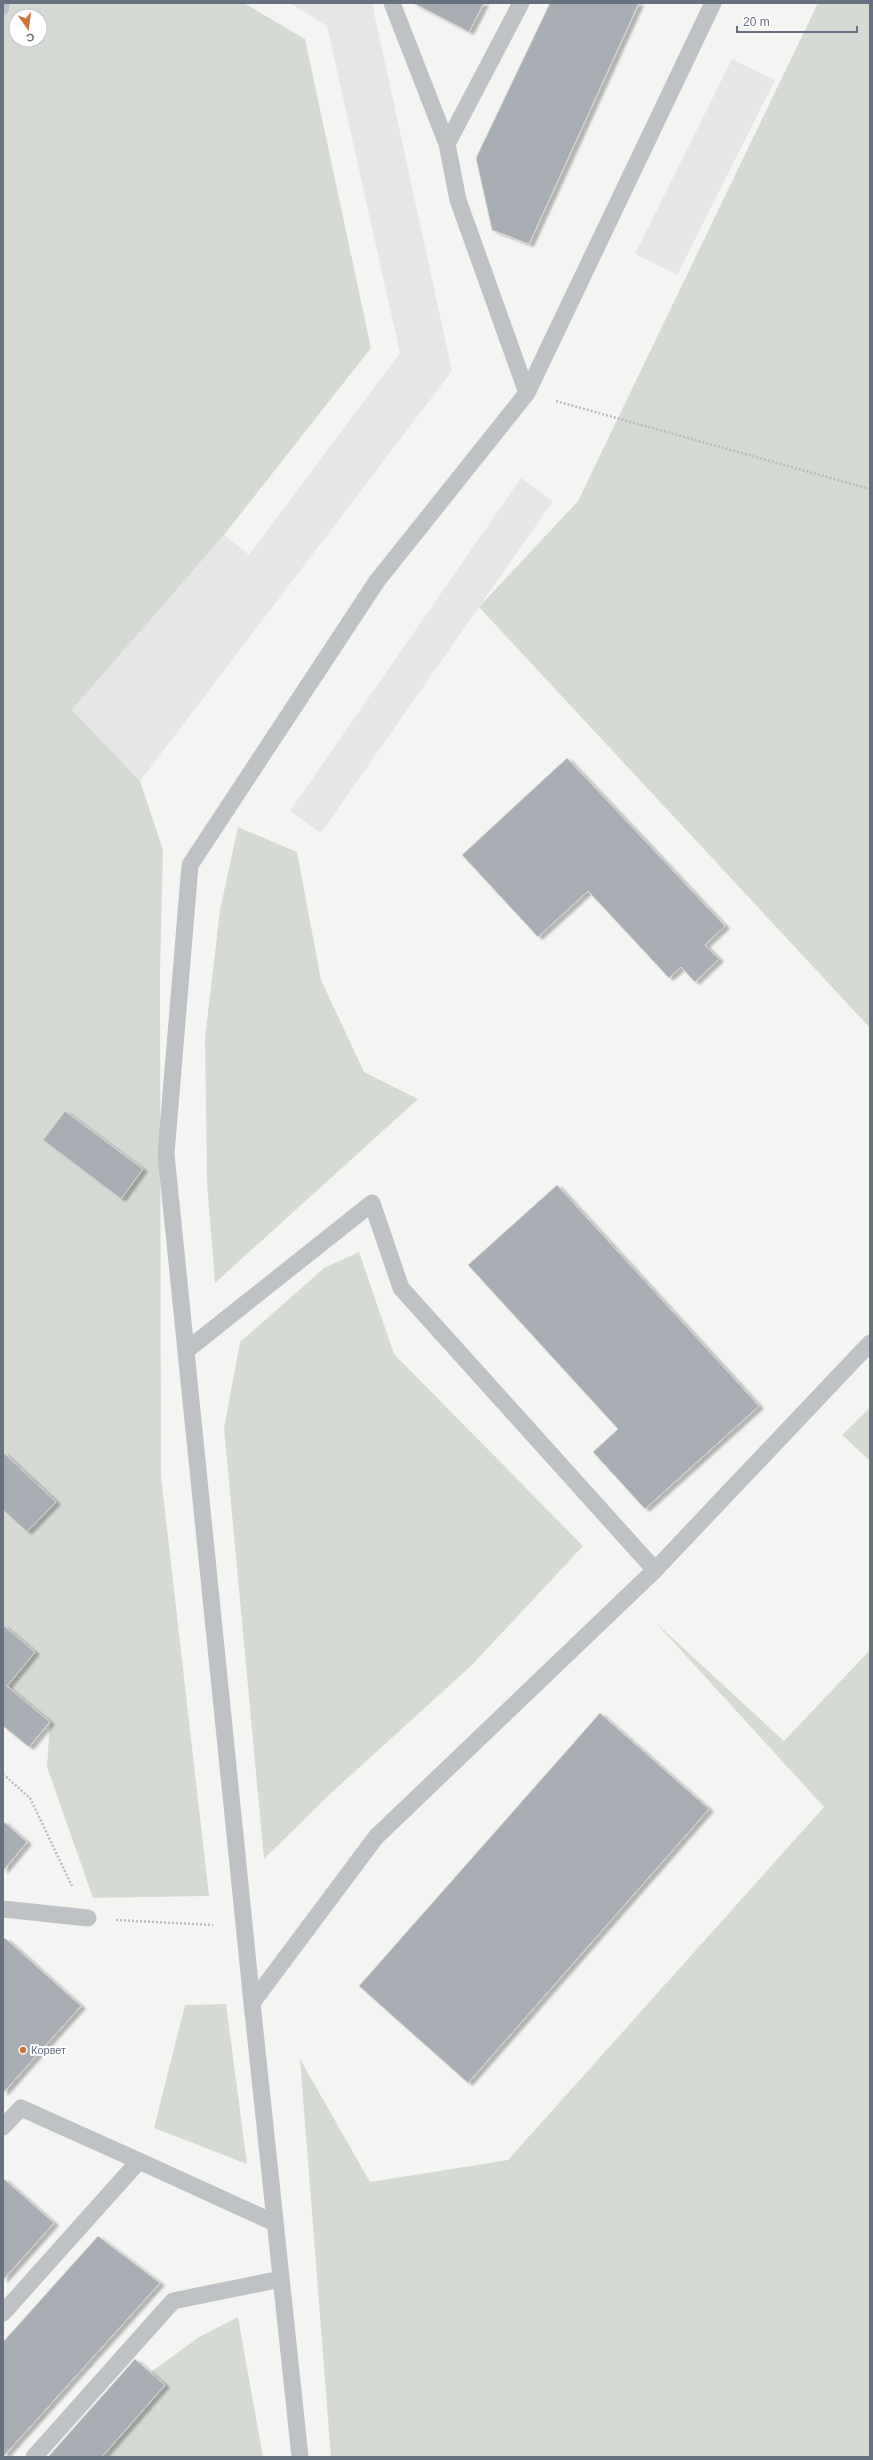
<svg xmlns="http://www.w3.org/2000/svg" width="873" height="2460" font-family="Arial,sans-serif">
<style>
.built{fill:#e5e6e5}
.green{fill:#d5dbd4;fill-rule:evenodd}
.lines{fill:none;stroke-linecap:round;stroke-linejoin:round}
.stream{stroke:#bbc2c8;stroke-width:12}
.building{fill:#a9aeb4;stroke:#d6d6d5;filter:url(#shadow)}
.path{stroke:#b9bbbd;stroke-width:2.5;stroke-dasharray:2 2;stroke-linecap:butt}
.service{stroke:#bfc2c5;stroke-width:17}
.poi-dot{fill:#cb773c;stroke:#fff;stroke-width:1.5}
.labels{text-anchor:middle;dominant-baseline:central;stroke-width:4;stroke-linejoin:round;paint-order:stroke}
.poi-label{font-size:11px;fill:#68717f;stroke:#fff;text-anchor:start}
</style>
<defs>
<filter id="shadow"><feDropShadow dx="4.5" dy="2.5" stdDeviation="1" flood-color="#0004"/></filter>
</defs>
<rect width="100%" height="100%" fill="#f4f5f2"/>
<path class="built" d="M290,3H372L452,371L140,781L72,710L224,535L249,555L400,353L327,26Z
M732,59L775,80L677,275L635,254Z
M521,478L553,501L321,833L290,811Z"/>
<path class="green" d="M3,3H244L305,39L371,348L224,535L72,710L140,781L163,850L160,973L161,1476L209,1896L93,1898L47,1767L50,1722L7,1686L3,1625ZM16,16H40V40H16Z
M818,3H868L870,5V1028L479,607L578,501Z
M238,827L297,852L321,980L364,1072L418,1099L215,1283L207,1182L205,1038L220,910Z
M359,1252L394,1354L583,1546L472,1665L329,1795L264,1859L224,1428L240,1342L324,1268Z
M870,1408V1461L842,1435Z
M655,1622L784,1741L870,1650V2457H331L300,2059L370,2182L508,2160L824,1807Z
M226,2004L247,2164L154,2128L185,2005Z
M238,2317L263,2457H102L165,2386L151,2372L199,2337Z"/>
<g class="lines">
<path class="stream" d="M3,9L4,3"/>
</g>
<path class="building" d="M413,3H484L469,32Z
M550,3H639L529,244L492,230L476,158Z
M567,758L725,926L705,945L719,959L695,982L681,967L669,978L588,891L538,937L462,855Z
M65,1111L143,1169L121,1199L43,1140Z
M557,1185L759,1406L645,1509L593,1452L618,1429L468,1265Z
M3,1452L56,1502L27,1532L3,1510Z
M3,1625L35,1652L7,1686L50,1722L29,1747L3,1726Z
M600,1713L709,1809L468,2083L359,1986Z
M3,1821L27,1842L3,1871Z
M5,1938L81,2006L3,2093V1940Z
M3,2178L54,2223L3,2280Z
M98,2236L160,2283L3,2457V2342Z
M135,2359L165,2385L102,2457H48Z"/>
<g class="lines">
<path class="path" d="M556,401L870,489
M3,1774L30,1798L72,1886
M116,1920L213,1925"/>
<path class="service" d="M392,3L447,144
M521,3L447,144L458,200L527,393L713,3
M187,1350L372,1203L401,1288L655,1570L376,1837L252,2003L166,1154L190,865L377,581L527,393
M655,1570L870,1343
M3,1909L88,1918
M252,2003L300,2457
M3,2127L21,2108L139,2161
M3,2313L139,2161L275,2223
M34,2457L173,2301L281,2279"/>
</g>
<circle class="poi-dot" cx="23" cy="2050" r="4"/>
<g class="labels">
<g class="poi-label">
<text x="31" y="2050">Корвет</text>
</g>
</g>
<rect width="873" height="2460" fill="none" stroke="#68717f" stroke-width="8"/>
<g transform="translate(28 28) rotate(166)"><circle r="19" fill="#ffffff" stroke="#c3c6cc"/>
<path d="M0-3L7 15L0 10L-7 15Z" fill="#cb773c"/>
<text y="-6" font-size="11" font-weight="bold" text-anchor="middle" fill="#68717f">С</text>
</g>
<path d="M737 26v6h120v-6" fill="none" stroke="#68717f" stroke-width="2"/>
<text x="743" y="26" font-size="12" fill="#68717f" stroke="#ffffff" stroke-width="3" paint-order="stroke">20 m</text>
</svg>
